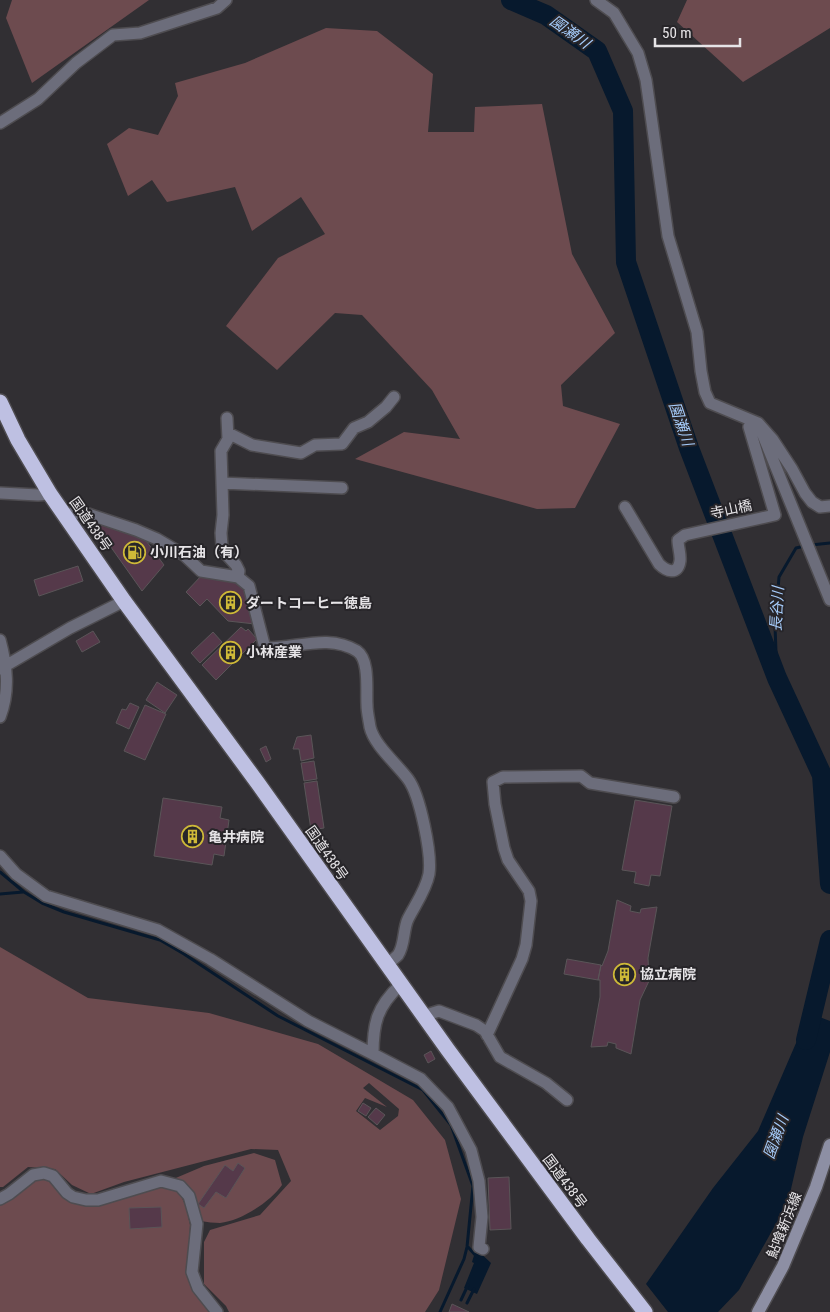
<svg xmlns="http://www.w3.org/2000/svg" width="830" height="1312" font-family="'Roboto Condensed','Noto Sans JP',sans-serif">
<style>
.green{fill:#6d4b4f;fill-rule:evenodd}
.water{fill:#07192d}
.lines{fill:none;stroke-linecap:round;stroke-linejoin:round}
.stream{stroke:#07192d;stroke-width:3}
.river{stroke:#07192d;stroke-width:20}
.building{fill:#55394a;stroke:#5a5558}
.street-casing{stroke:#4e4c50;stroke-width:14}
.secondary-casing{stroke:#4e4c50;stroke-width:15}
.highway-casing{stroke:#4e4c50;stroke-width:18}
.street{stroke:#6c6d7b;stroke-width:11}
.secondary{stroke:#8d8fa4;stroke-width:12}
.highway{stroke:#bec0e2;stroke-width:15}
.labels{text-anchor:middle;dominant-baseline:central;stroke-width:4;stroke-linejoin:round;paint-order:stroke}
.street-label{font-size:14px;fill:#e6e4e7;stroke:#272529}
.poi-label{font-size:14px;font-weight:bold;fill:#e6e4e7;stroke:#272529;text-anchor:start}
.water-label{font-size:15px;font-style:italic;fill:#a6ccfb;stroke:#272529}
</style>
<rect width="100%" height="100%" fill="#312f33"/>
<path class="green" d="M12,0H149L32,83L6,18Z
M687,0H830V28L743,82L677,22Z
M326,28L377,31L433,74L428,132H474L475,107L542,104L572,254L615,333L561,385L563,406L620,424L575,508L537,509L355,459L404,432L460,439L432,390L362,315L335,313L277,370L226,326L278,258L325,234L301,197L252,231L235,187L167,202L152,180L128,196L107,144L129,128L158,135L178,96L175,83L245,63Z
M0,947L88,998L209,1013L318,1044L413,1100L445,1140L461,1199L439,1290L425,1312H229L226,1306L204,1284V1242L210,1230L260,1215L291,1181L278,1150L251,1149L124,1182L91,1194L72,1185L55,1169L28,1167L3,1187H0ZM369,1083L399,1109L398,1116L380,1130L356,1111L365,1098L387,1107L363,1088Z
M254,1153L275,1160L282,1185C270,1202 241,1221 220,1223C214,1223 207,1222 201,1221L171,1180L204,1166Z
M44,1177L55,1185L76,1203L162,1184L179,1191L186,1207L190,1225L188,1276L197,1297L210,1312H0V1204L33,1178Z"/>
<path class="water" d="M809,1013L830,1021V1052L803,1137L788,1202L739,1290L718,1312H668L646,1284L713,1188L758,1131Z
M476,1249L491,1263L477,1294L464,1288L474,1263L472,1262Z"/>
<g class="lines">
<path class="stream" d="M811,545L830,543
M777,678L775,626L779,577L796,548L805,546
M0,872L24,892L42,903L64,912L160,940L184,954L278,1016L423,1090L451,1125L473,1186L467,1247L464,1259L440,1312
M0,894L23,892
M468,1247L477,1257
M461,1300L468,1285
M467,1303L474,1289"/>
<path class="river" d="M511,0L546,15L597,51L623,111L626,262L689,448L777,678L822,775L830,884
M806,1040L830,940"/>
</g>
<path class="building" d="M91,519L144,538L164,565L142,591Z
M78,566L83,581L39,596L34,580Z
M202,575L231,579L245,589L255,624L228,621L207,599L200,606L186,592Z
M241,627L246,631L248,629L257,639L216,680L202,665Z
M93,631L100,642L82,652L76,641Z
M213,632L222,642L200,663L191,653Z
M157,682L177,695L165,713L146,700Z
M130,703L139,707L129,729L116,723L122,709L126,710Z
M145,705L166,714L145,760L124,751Z
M311,735L314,758L301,761L299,749H293L297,737Z
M266,746L271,759L266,762L260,749Z
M314,761L317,779L304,781L301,763Z
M317,781L324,828L311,830L304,783Z
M163,798L222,807L220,818L229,820L224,856L214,854L212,865L154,856Z
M635,800L672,806L660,876L651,875L649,886L634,883L636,872L622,870Z
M617,900L631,906L630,911L640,913L641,909L657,907L648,958L649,981L640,1000L631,1054L616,1048V1044L608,1042L607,1046L591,1047L600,997V980H598L601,965L602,966L608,951Z
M567,959L601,965L598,980L564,974Z
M431,1051L435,1059L428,1063L424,1055Z
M363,1103L371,1108L366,1116L358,1111Z
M376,1108L385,1115L377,1125L368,1117Z
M238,1163L245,1168L226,1198L216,1192L204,1208L198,1204L225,1165L233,1171Z
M509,1177L511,1229L490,1230L488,1178Z
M161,1207L162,1227L130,1229L129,1208Z
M452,1304L469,1312H449Z"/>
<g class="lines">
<defs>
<path id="street" d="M596,0L614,13L638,53L646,80L668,236L697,332L701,371L705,392L710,403L758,423L773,440L792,469L805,493L812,502L820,507L830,506
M0,123L38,99L76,63L113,35L140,33L217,8L226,0
M227,418L228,439L221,451L223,515L221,533L222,546L226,554L236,565L239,571L238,577
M228,433L252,445L301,453L315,445L342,444L354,428L368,422L386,407L394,397
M222,483L342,488
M0,493L38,495L50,494
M625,507L659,564C666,571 678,576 680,561C681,555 678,547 678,540L685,535L775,515L749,427L758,423L830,600
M65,516L73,513L88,514L136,530L157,539L184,555L201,571L238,577L249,586L265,648C295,649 328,633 357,651C370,660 366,691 367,705C367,712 369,720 370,727C374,745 397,764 408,779C420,795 432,854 429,874C426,890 415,905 408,919C403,929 405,945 398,955C395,958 390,962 386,965
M0,640C7,666 10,691 0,717
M0,669L70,628L124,601
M0,856L16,874L46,896L158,930L210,959L308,1021L373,1054
M400,985C377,1007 373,1023 373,1054L421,1079L448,1107L455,1120L471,1150L479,1181L482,1217L479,1247L483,1249
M423,1016L439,1011L476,1025L485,1031L500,1057L546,1083L567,1100
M487,1035L522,959L526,945L531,901L529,891L508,860L504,848L495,804L493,782L503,777L581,776L590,783L674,797
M0,1199L9,1194L33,1175L44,1173L53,1176L67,1193L73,1197L86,1200H98L161,1181L180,1186L189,1196L197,1224L192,1272L198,1288L217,1312"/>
<path id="secondary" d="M758,1312L783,1266L816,1187L830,1145"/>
<path id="highway" d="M0,402L18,440L50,494L124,601L257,782L448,1050L588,1239L645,1312"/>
</defs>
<use href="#street" class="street-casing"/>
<use href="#secondary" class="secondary-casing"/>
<use href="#highway" class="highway-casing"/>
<use href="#street" class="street"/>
<use href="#secondary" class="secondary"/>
<use href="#highway" class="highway"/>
</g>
<defs>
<symbol id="fuel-ring" viewBox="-11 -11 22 22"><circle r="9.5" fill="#272529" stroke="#ceb938" stroke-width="1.5"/><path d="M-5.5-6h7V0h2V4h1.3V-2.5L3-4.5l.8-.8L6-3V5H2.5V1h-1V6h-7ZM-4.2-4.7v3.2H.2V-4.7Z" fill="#ceb938"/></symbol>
<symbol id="building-ring" viewBox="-11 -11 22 22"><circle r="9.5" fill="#272529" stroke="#ceb938" stroke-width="1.5"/><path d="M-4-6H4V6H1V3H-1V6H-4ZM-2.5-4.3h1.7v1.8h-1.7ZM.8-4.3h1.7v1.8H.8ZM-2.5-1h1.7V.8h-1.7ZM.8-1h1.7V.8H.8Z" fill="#ceb938"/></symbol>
</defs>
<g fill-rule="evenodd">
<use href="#fuel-ring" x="122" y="540" width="25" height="25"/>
<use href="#building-ring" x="218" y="590" width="25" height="25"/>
<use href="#building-ring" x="218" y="640" width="25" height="25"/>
<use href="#building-ring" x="180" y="824" width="25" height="25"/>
<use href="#building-ring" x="612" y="962" width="25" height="25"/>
</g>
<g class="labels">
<g class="street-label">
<text transform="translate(731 509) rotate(-12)">寺山橋</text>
<text transform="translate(91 524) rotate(55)">国道438号</text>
<text transform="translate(327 853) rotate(55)">国道438号</text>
<text transform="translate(565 1181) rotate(53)">国道438号</text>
<text transform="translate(784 1225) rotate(-68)">鮎喰新浜線</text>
</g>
<g class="poi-label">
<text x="150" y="552">小川石油（有）</text>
<text x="246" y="603">ダートコーヒー徳島</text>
<text x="246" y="652">小林産業</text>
<text x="208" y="837">亀井病院</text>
<text x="640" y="974">協立病院</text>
</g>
<g class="water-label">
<text transform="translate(570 32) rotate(35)">園瀬川</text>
<text transform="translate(681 424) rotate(71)">園瀬川</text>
<text transform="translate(777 609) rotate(-87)">長谷川</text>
<text transform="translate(776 1137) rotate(-70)">園瀬川</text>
</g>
</g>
<path d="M655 38v8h85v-8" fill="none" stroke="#e6e4e7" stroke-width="2.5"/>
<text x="662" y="38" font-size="15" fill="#e6e4e7" stroke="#272529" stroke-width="4" paint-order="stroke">50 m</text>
</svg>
